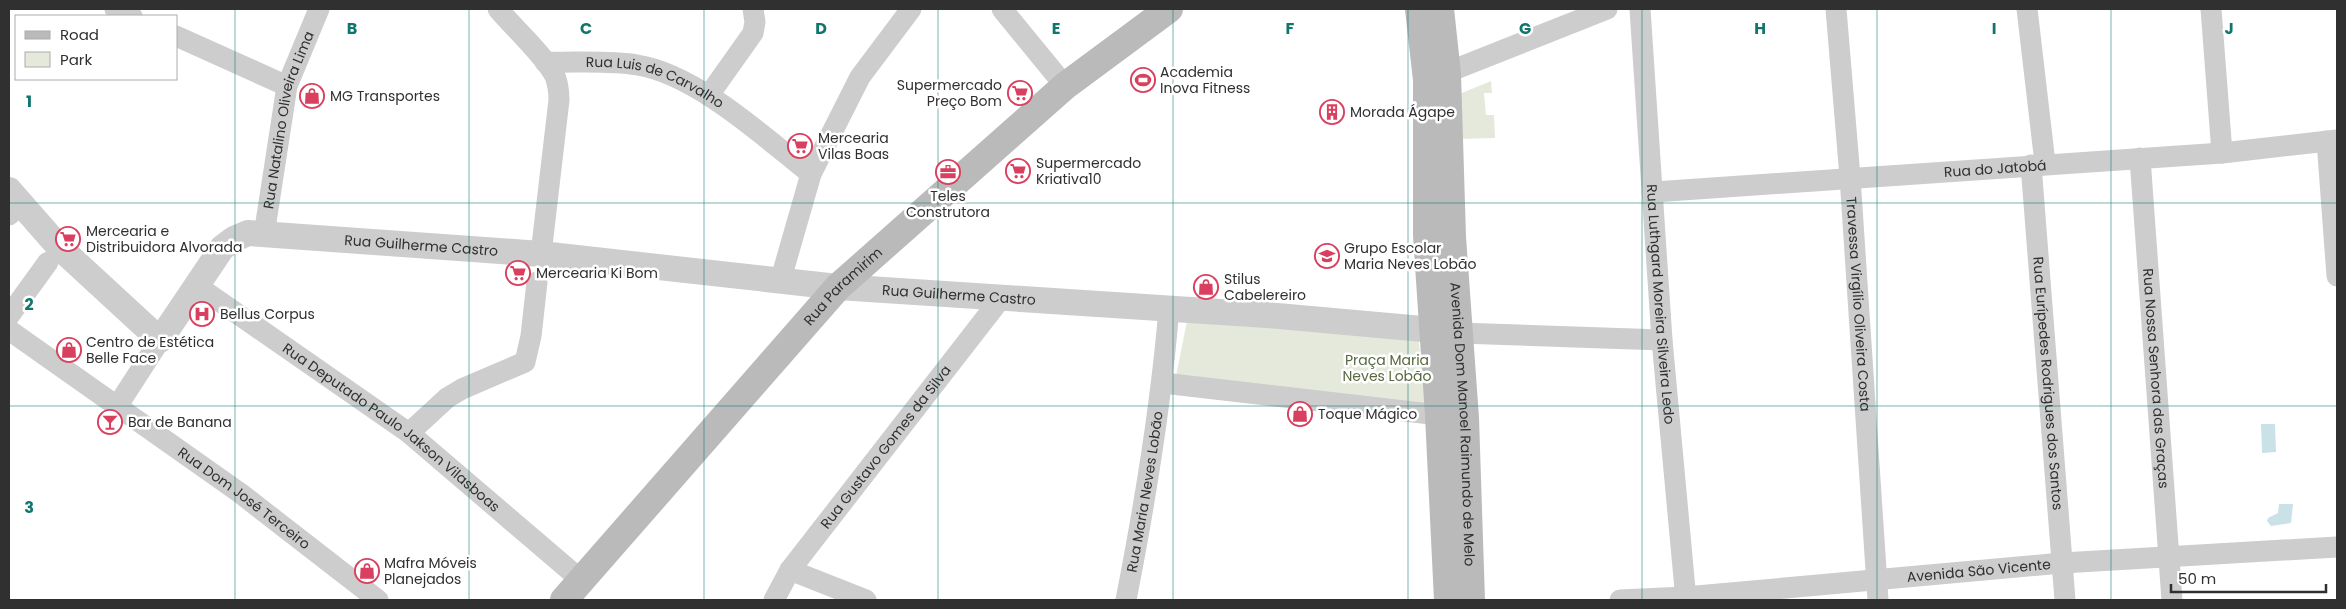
<svg xmlns="http://www.w3.org/2000/svg" width="2346" height="609" font-family="Poppins,sans-serif">
<style>
.green{fill:#e5e9dc}
.water{fill:#cae1e8}
.lines{fill:none;stroke-linecap:round;stroke-linejoin:round}
.minor{stroke:#cdcdcd;stroke-width:21}
.tertiary{stroke:#cdcdcd;stroke-width:26}
.secondary{stroke:#bababa;stroke-width:28}
.grid{fill:none;stroke:#0f766e;stroke-width:1;stroke-opacity:0.55}
.labels{text-anchor:middle;dominant-baseline:central;stroke-width:5;stroke-linejoin:round;paint-order:stroke}
.poi-label{font-size:14px;fill:#303030;stroke:#fff;text-anchor:start}
.street-label{font-size:14px;fill:#303030;stroke:#fff}
.park-label{font-size:14px;fill:#586940;stroke:#fff}
.grid-label{font-size:16px;text-anchor:middle;font-weight:bold;fill:#0f766e;stroke:#fff;stroke-width:5;stroke-linejoin:round;paint-order:stroke}
</style>
<rect width="100%" height="100%" fill="#fff"/>
<path class="green" d="M1491,81L1492,93H1484L1486,115H1494L1495,138L1460,139L1457,95Z
M1187,321L1418,338L1428,406L1176,376Z"/>
<path class="water" d="M2261,424H2275L2276,452L2262,453Z
M2279,504H2293L2291,523L2271,526L2267,521L2268,518L2278,513Z"/>
<g class="lines">
<g class="minor">
<path d="M115,9L132,16"/>
<path d="M498,9C513,27 545,56 555,76C558,84 559,92 559,100L541,254"/>
<path d="M1002,9L1065,86"/>
<path id="s1" d="M1640,9L1662,340L1686,600"/>
<path id="s2" d="M1836,9L1850,177L1878,600"/>
<path d="M2027,9L2045,163"/>
<path d="M2211,9L2222,153"/>
<path d="M176,36L287,86"/>
<path id="s3" d="M545,62C574,63 608,60 637,65C696,74 764,137 811,174"/>
<path d="M1433,78L1607,9"/>
<path d="M709,95L753,33L755,22L753,9"/>
<path d="M2327,141L2337,276"/>
<path id="s4" d="M2140,158L2172,600"/>
<path id="s5" d="M2031,165L2065,600"/>
<path id="s6" d="M1654,192L2222,153L2337,140"/>
<path d="M9,215L22,203"/>
<path id="s7" d="M264,235L287,86L319,9"/>
<path d="M780,282L811,174L860,77L911,9"/>
<path id="s8" d="M196,285L409,433L581,580"/>
<path d="M9,316L48,262"/>
<path id="s9" d="M9,330L240,493L378,600"/>
<path d="M1459,333L1662,340"/>
<path d="M1163,383L1439,415"/>
<path d="M118,405L160,340"/>
<path d="M409,433L447,398L462,389L525,362L531,336L537,282"/>
<path d="M790,570L866,600"/>
<path id="s10" d="M774,600L790,570L1002,297"/>
<path id="s11" d="M1126,600C1145,503 1161,407 1169,308"/>
<path id="s12" d="M1620,600L1685,597L2062,563L2337,547"/>
</g>
<path class="tertiary" id="s13" d="M9,190L59,247L160,340L222,248L234,239L248,233L541,254L838,287L1267,315L1456,332"/>
<g class="secondary">
<path d="M1419,9L1427,80V235L1439,415L1448,600"/>
<path id="s14" d="M1440,9L1447,74L1452,237L1465,418L1471,600"/>
<path id="s15" d="M564,600L838,287L1065,86L1169,9"/>
</g>
</g>
<path class="grid" d="M235,9V600M469,9V600M704,9V600M938,9V600M1173,9V600M1408,9V600M1642,9V600M1877,9V600M2111,9V600M9,203H2337M9,406H2337"/>
<defs>
<symbol id="stadium-ring" viewBox="-11 -11 22 22"><circle r="9.5" fill="#fff" stroke="#d9405f" stroke-width="1.5"/><path d="M0-5a6.5 5 0 1 0 0 10a6.5 5 0 1 0 0-10ZM-3.5-1.8h7v3.6h-7Z" fill="#d9405f"/></symbol>
<symbol id="supermarket-ring" viewBox="-11 -11 22 22"><circle r="9.5" fill="#fff" stroke="#d9405f" stroke-width="1.5"/><path d="M-6-5.5h2.5l.6 2H6L4.5 2H-2.5L-4.4-4H-6ZM-1.5 3.2a1.3 1.3 0 1 0 .1 0ZM3 3.2a1.3 1.3 0 1 0 .1 0Z" fill="#d9405f"/></symbol>
<symbol id="shop-ring" viewBox="-11 -11 22 22"><circle r="9.5" fill="#fff" stroke="#d9405f" stroke-width="1.5"/><path d="M-5-2.5h2.3a2.7 3.5 0 0 1 5.4 0H5L5.5 6h-11ZM-1.5-2.5h3a1.5 2.3 0 0 0-3 0Z" fill="#d9405f"/></symbol>
<symbol id="building-ring" viewBox="-11 -11 22 22"><circle r="9.5" fill="#fff" stroke="#d9405f" stroke-width="1.5"/><path d="M-4-6H4V6H1V3H-1V6H-4ZM-2.5-4.3h1.7v1.8h-1.7ZM.8-4.3h1.7v1.8H.8ZM-2.5-1h1.7V.8h-1.7ZM.8-1h1.7V.8H.8Z" fill="#d9405f"/></symbol>
<symbol id="office-ring" viewBox="-11 -11 22 22"><circle r="9.5" fill="#fff" stroke="#d9405f" stroke-width="1.5"/><path d="M-6-3h4V-5.5h4V-3h4V5H-6ZM-1-4.5V-3h2v-1.5ZM-6 0V1H6V0Z" fill="#d9405f"/></symbol>
<symbol id="school-ring" viewBox="-11 -11 22 22"><circle r="9.5" fill="#fff" stroke="#d9405f" stroke-width="1.5"/><path d="M0-5L7-2L0 1L-7-2ZM-4 1L0 2.5L4 1V4Q0 6-4 4Z" fill="#d9405f"/></symbol>
<symbol id="hospital-ring" viewBox="-11 -11 22 22"><circle r="9.5" fill="#fff" stroke="#d9405f" stroke-width="1.5"/><path d="M-5-5h3v3.5h4V-5h3V5h-3V1.5h-4V5h-3Z" fill="#d9405f"/></symbol>
<symbol id="bar-ring" viewBox="-11 -11 22 22"><circle r="9.5" fill="#fff" stroke="#d9405f" stroke-width="1.5"/><path d="M-6-5H6L.8 .8V4.5H3.5V6h-7V4.5H-.8V.8Z" fill="#d9405f"/></symbol>
</defs>
<g fill-rule="evenodd">
<use href="#stadium-ring" x="1129" y="66" width="28" height="28"/>
<use href="#supermarket-ring" x="1006" y="79" width="28" height="28"/>
<use href="#shop-ring" x="298" y="82" width="28" height="28"/>
<use href="#building-ring" x="1318" y="98" width="28" height="28"/>
<use href="#supermarket-ring" x="786" y="132" width="28" height="28"/>
<use href="#supermarket-ring" x="1004" y="157" width="28" height="28"/>
<use href="#office-ring" x="934" y="158" width="28" height="28"/>
<use href="#supermarket-ring" x="54" y="225" width="28" height="28"/>
<use href="#school-ring" x="1313" y="242" width="28" height="28"/>
<use href="#supermarket-ring" x="504" y="259" width="28" height="28"/>
<use href="#shop-ring" x="1192" y="273" width="28" height="28"/>
<use href="#hospital-ring" x="188" y="300" width="28" height="28"/>
<use href="#shop-ring" x="55" y="336" width="28" height="28"/>
<use href="#shop-ring" x="1286" y="400" width="28" height="28"/>
<use href="#bar-ring" x="96" y="408" width="28" height="28"/>
<use href="#shop-ring" x="353" y="557" width="28" height="28"/>
</g>
<g class="labels">
<g class="poi-label">
<text x="1160" y="72">Academia<tspan x="1160" dy="16">Inova Fitness</tspan></text>
<text x="1002" y="85" text-anchor="end">Supermercado<tspan x="1002" dy="16">Preço Bom</tspan></text>
<text x="330" y="96">MG Transportes</text>
<text x="1350" y="112">Morada Ágape</text>
<text x="818" y="138">Mercearia<tspan x="818" dy="16">Vilas Boas</tspan></text>
<text x="1036" y="163">Supermercado<tspan x="1036" dy="16">Kriativa10</tspan></text>
<text x="948" y="196" text-anchor="middle">Teles<tspan x="948" dy="16">Construtora</tspan></text>
<text x="86" y="231">Mercearia e<tspan x="86" dy="16">Distribuidora Alvorada</tspan></text>
<text x="1344" y="248">Grupo Escolar<tspan x="1344" dy="16">Maria Neves Lobão</tspan></text>
<text x="536" y="273">Mercearia Ki Bom</text>
<text x="1224" y="279">Stilus<tspan x="1224" dy="16">Cabelereiro</tspan></text>
<text x="220" y="314">Bellus Corpus</text>
<text x="86" y="342">Centro de Estética<tspan x="86" dy="16">Belle Face</tspan></text>
<text x="1318" y="414">Toque Mágico</text>
<text x="128" y="422">Bar de Banana</text>
<text x="384" y="563">Mafra Móveis<tspan x="384" dy="16">Planejados</tspan></text>
</g>
<g class="street-label">
<text stroke="none"><textPath href="#s3" startOffset="114">Rua Luis de Carvalho</textPath></text>
<text stroke="none"><textPath href="#s7" startOffset="118">Rua Natalino Oliveira Lima</textPath></text>
<text stroke="none"><textPath href="#s6" startOffset="342">Rua do Jatobá</textPath></text>
<text stroke="none"><textPath href="#s13" startOffset="528">Rua Guilherme Castro</textPath></text>
<text stroke="none"><textPath href="#s15" startOffset="420">Rua Paramirim</textPath></text>
<text stroke="none"><textPath href="#s13" startOffset="1068">Rua Guilherme Castro</textPath></text>
<text stroke="none"><textPath href="#s2" startOffset="296">Travessa Virgílio Oliveira Costa</textPath></text>
<text stroke="none"><textPath href="#s1" startOffset="296">Rua Luthgard Moreira Silveira Ledo</textPath></text>
<text stroke="none"><textPath href="#s4" startOffset="221">Rua Nossa Senhora das Graças</textPath></text>
<text stroke="none"><textPath href="#s5" startOffset="219">Rua Eurípedes Rodrigues dos Santos</textPath></text>
<text stroke="none"><textPath href="#s14" startOffset="416">Avenida Dom Manoel Raimundo de Melo</textPath></text>
<text stroke="none"><textPath href="#s8" startOffset="242">Rua Deputado Paulo Jakson Vilasboas</textPath></text>
<text stroke="none"><textPath href="#s10" startOffset="190">Rua Gustavo Gomes da Silva</textPath></text>
<text stroke="none"><textPath href="#s11" startOffset="110">Rua Maria Neves Lobão</textPath></text>
<text stroke="none"><textPath href="#s9" startOffset="289">Rua Dom José Terceiro</textPath></text>
<text stroke="none"><textPath href="#s12" startOffset="360">Avenida São Vicente</textPath></text>
</g>
<g class="park-label">
<text x="1387" y="360">Praça Maria<tspan x="1387" dy="16">Neves Lobão</tspan></text>
</g>
</g>
<g class="grid-label">
<text x="352" y="34">B</text>
<text x="586" y="34">C</text>
<text x="821" y="34">D</text>
<text x="1056" y="34">E</text>
<text x="1290" y="34">F</text>
<text x="1525" y="34">G</text>
<text x="1760" y="34">H</text>
<text x="1994" y="34">I</text>
<text x="2229" y="34">J</text>
<text x="29" y="107">1</text>
<text x="29" y="310">2</text>
<text x="29" y="513">3</text>
</g>
<rect width="2346" height="609" fill="none" stroke="#303030" stroke-width="20"/>
<rect x="15" y="15" width="162" height="65" fill="#ffffff" stroke="#acacac"/>
<rect x="25" y="31" width="25" height="8" fill="#bababa" stroke="#acacac"/>
<text x="60" y="40" font-size="15" fill="#303030">Road</text>
<rect x="25" y="52" width="25" height="15" fill="#e5e9dc" stroke="#acacac"/>
<text x="60" y="65" font-size="15" fill="#303030">Park</text>
<path d="M2171 584v8h155v-8" fill="none" stroke="#303030" stroke-width="2.5"/>
<text x="2178" y="584" font-size="15" fill="#303030" stroke="#ffffff" stroke-width="4" paint-order="stroke">50 m</text>
</svg>
